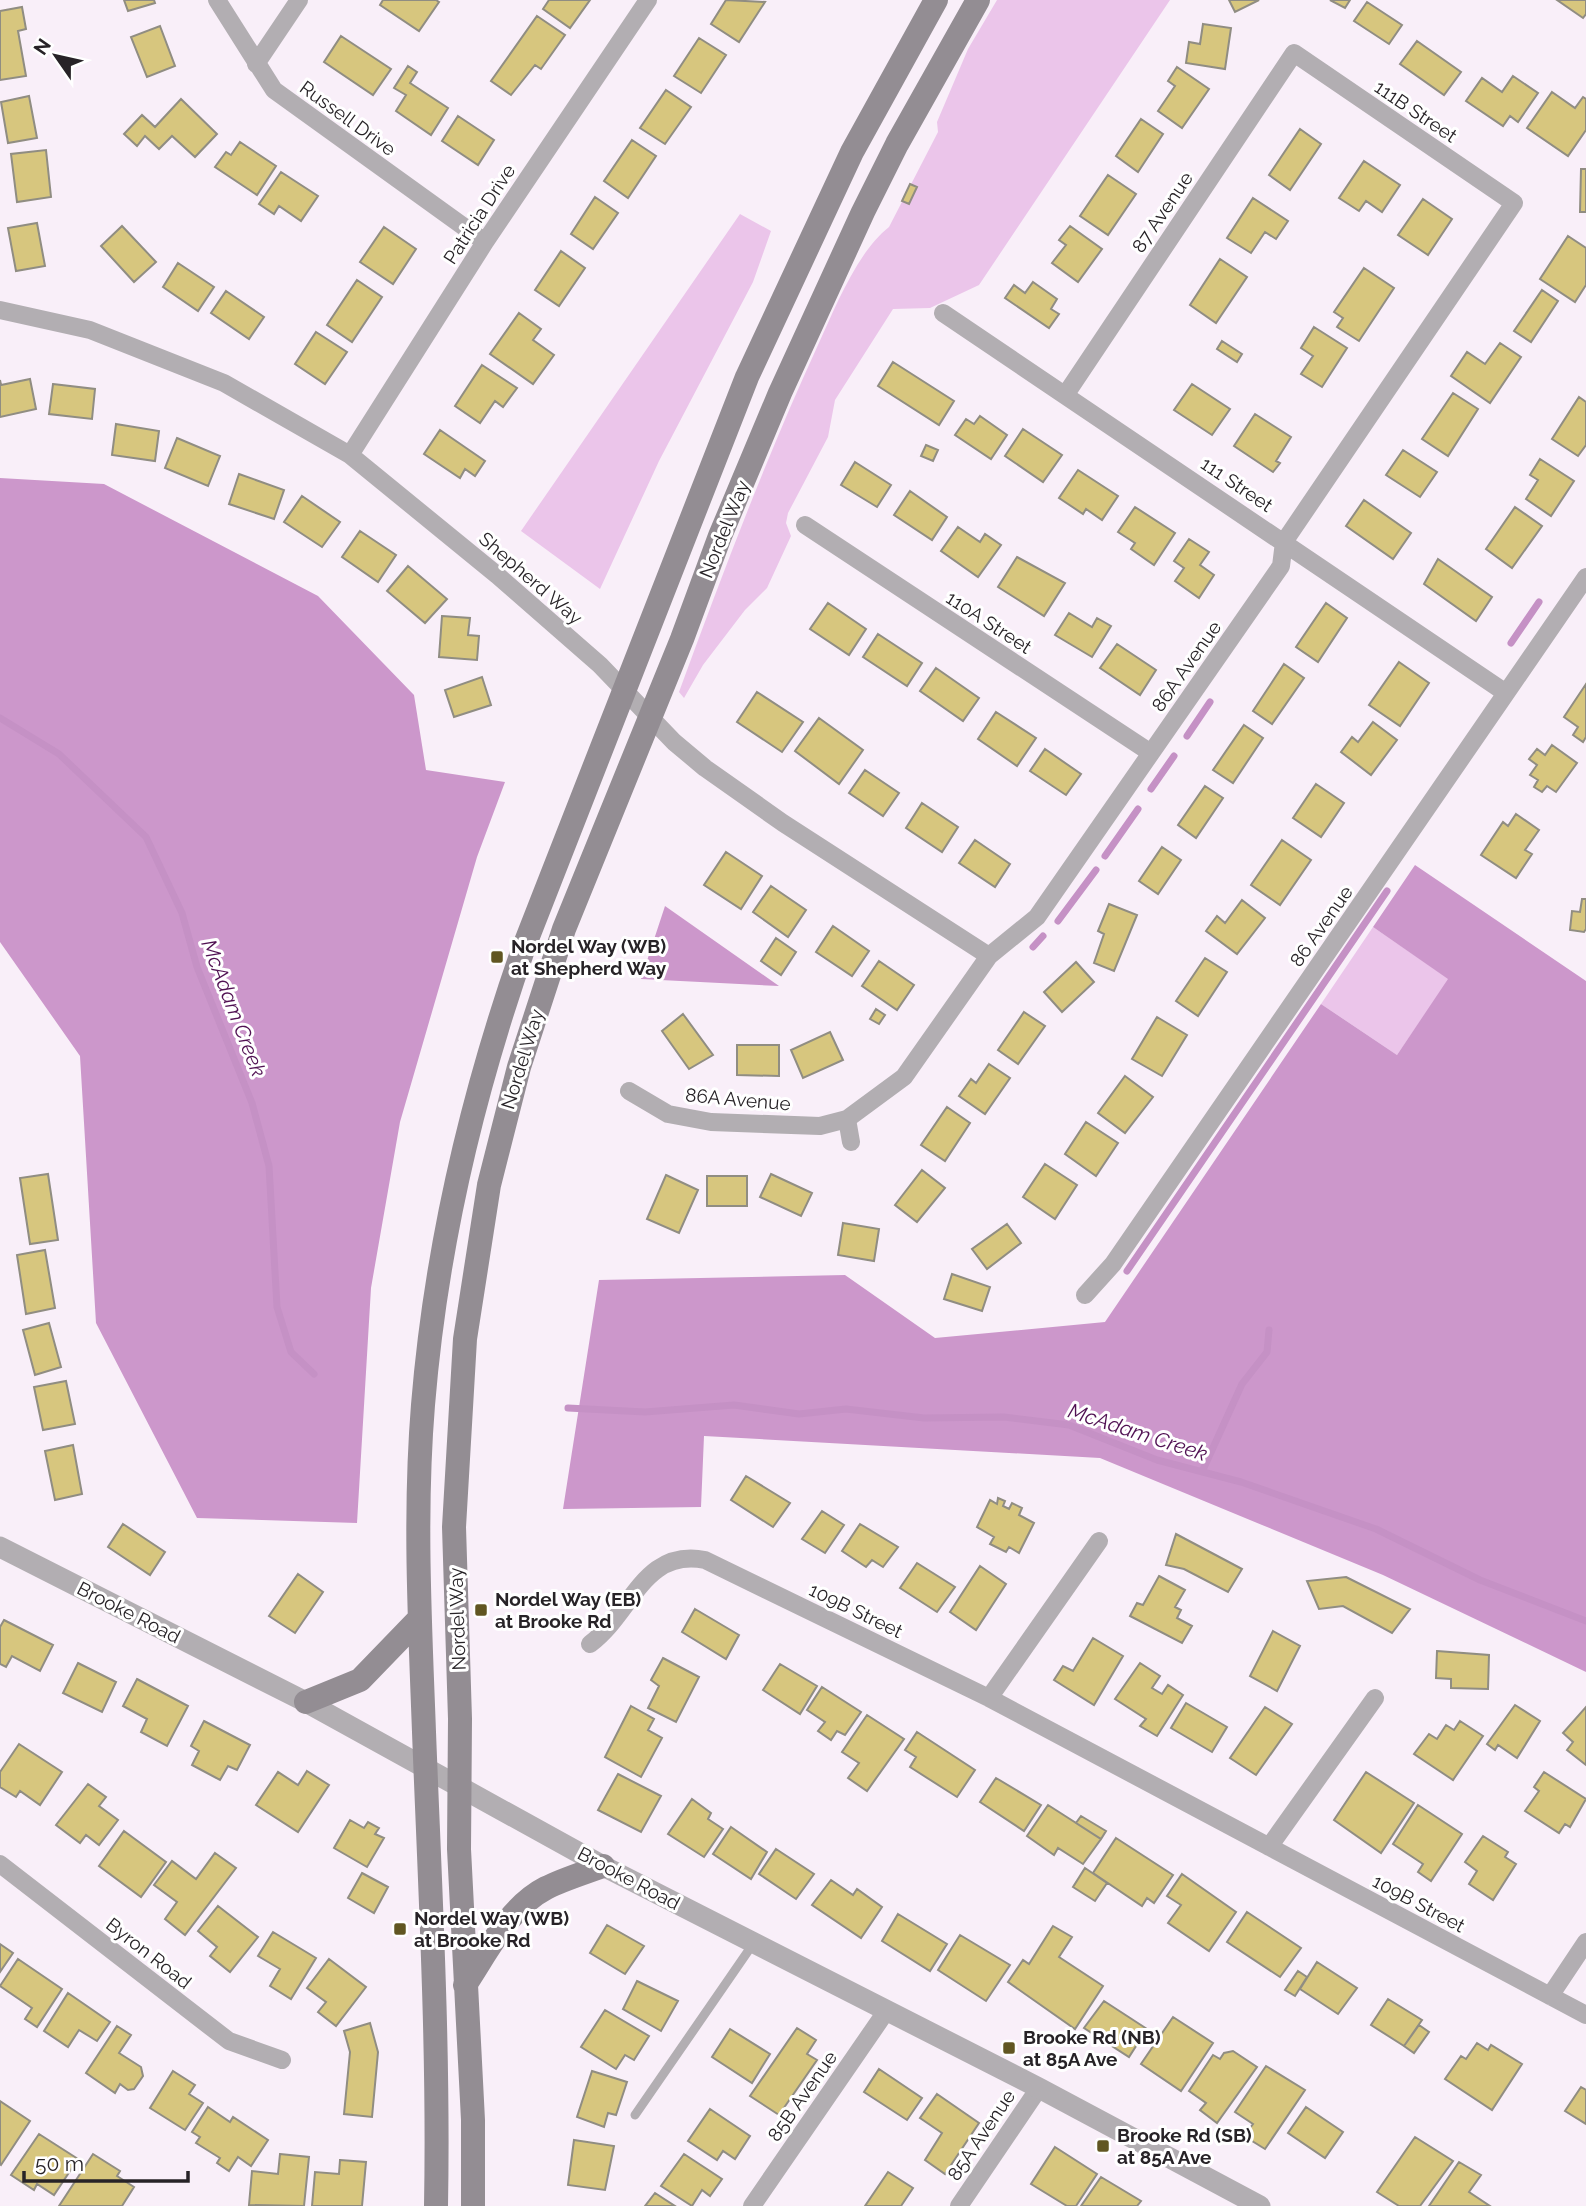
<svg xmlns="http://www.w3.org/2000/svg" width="1586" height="2206" font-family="Raleway,sans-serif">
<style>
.green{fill:#ebc5ea}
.forest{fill:#cc97cb}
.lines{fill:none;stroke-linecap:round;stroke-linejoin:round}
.stream{stroke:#c591c5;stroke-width:7}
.building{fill:#d7c67e;stroke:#908d82;stroke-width:2}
.service{stroke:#b2aeb2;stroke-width:9}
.minor{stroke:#b2aeb2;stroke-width:18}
.tertiary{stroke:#b2aeb2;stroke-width:21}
.secondary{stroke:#938d93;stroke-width:24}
.poi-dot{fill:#615622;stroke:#fff;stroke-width:2.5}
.labels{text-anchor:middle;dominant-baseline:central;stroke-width:6;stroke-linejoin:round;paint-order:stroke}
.street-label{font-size:19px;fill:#272327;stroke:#fff}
.poi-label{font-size:19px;font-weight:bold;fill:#272327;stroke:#fff;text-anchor:start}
.water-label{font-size:21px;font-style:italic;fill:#511153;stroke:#fff}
</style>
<rect width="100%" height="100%" fill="#f9eff9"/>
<path class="green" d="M997,0H1170L979,285L930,308L893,309L835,400L828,437L788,513L786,523L791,536L767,588L745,610L703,665L684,698L679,692C722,575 766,458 818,345C835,308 857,252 889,227L938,132L937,122L968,49Z
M740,214L771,231L753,282L659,461L600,589L521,531Z
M1373,927L1449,979L1397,1055L1321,1004Z"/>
<path class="forest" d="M0,478L104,484L318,596L414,695L426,770L505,782L477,857L400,1122L371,1288L357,1523L197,1518L96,1323L80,1056L0,942Z
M1415,865L1586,981V1672L1383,1575L1100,1458L704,1436L701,1507L563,1509L599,1280L845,1275L935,1338L1105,1322L1321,1004L1397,1055L1448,979L1373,927Z
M665,906L779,986L641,979Z"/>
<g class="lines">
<path class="stream" d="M1511,643L1539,602
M0,718L59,754L146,837L182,913L197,967L252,1103L269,1166L277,1307L291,1352L314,1374
M1187,736L1210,702
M1151,789L1174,756
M1105,856L1138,809
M1058,921L1096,870
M1033,947L1043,936
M1127,1271L1387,891
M568,1408L645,1412L734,1405L799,1414L846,1409L924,1418L1004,1417L1069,1425L1157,1460L1241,1482L1376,1529L1480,1580L1586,1621
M1202,1472L1242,1384L1267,1352L1269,1330"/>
</g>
<path class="building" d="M124,0H154L155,3L128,11Z
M383,0H436L439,2L419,31L380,5Z
M549,0H590L570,28L543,9Z
M726,0L765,2L739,42L711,24Z
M1229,0H1259L1235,12Z
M1330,0H1350L1345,8Z
M1557,0H1586V14L1583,18Z
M1367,2L1402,25L1389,44L1354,21Z
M22,7L26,29L18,31L26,76L0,80V11Z
M537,16L565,35L541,69L535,65L511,95L491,81Z
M1203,24L1231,28L1225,69L1186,63L1189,42L1200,44Z
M160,26L175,66L147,77L131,37Z
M341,36L391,69L373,95L324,62Z
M699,38L726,55L701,93L674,76Z
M1417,41L1461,72L1444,95L1400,64Z
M408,66L417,72L410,83L448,108L431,135L396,111L406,95L394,88Z
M1177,67L1209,89L1182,128L1158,111L1175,86L1168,81Z
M1513,76L1538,93L1518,122L1510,116L1503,126L1466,101L1482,78L1502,92Z
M666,90L691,107L665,144L640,128Z
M1552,92L1575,108L1583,97L1586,99V130L1568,156L1527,128Z
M29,96L37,138L8,143L1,102Z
M181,99L217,134L195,157L172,136L159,149L145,136L137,146L124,134L142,115L155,127Z
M458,116L494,140L478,165L442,141Z
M1141,119L1163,134L1138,172L1116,156Z
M1300,129L1321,144L1290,190L1269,175Z
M632,140L656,156L628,198L604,181Z
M240,142L276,166L257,195L215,167L226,152L231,155Z
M46,150L51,197L17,202L11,154Z
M1364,161L1400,185L1382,212L1366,201L1359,211L1339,198Z
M1581,169H1586V212H1580Z
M281,172L318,196L301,221L279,206L274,214L259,204Z
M1108,175L1136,194L1108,235L1080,216Z
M910,184L917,187L909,204L902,201Z
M595,197L618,213L593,249L571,234Z
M1253,198L1288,221L1276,239L1265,232L1251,253L1227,238Z
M1423,199L1452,219L1428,255L1398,235Z
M37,223L45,266L16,271L8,228Z
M122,226L156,262L134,282L101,246Z
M1070,226L1102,249L1078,282L1052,263L1066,245L1059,240Z
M384,227L416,249L393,284L360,262Z
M1568,236L1586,248V285L1575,302L1540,279Z
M561,251L585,268L559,306L535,290Z
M1220,259L1247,277L1216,323L1190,305Z
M178,263L214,287L198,311L163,287Z
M1364,268L1394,288L1359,341L1337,327L1343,318L1334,312Z
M357,280L382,297L352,342L327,325Z
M1033,282L1057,299L1051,309L1059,314L1049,328L1005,298L1014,285L1025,293Z
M1542,290L1558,301L1531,342L1514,331Z
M226,291L264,317L249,339L211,313Z
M519,313L541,329L533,340L554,355L533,384L490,354Z
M1314,327L1347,348L1322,387L1301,374L1313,356L1301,348Z
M316,332L347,352L325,384L295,364Z
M1222,341L1242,354L1237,362L1217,349Z
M1500,343L1521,357L1490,403L1451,376L1467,352L1485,364Z
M893,362L954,401L939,425L878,386Z
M482,365L517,388L503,407L495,401L480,423L455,406Z
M30,379L36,409L0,417V380L1,385Z
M53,384L95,389L92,419L49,414Z
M1192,384L1230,409L1212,435L1174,410Z
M1453,393L1478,409L1448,456L1422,439Z
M1579,397L1586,402V445L1578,456L1552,439Z
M1255,414L1291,437L1276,461L1280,463L1273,472L1234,446Z
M980,416L1007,435L991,459L955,435L966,419L974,424Z
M116,424L159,431L155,461L112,455Z
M1023,429L1062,455L1043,482L1005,456Z
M440,430L485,461L475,476L465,469L460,478L424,454Z
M177,438L220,456L208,486L165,468Z
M926,445L938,450L933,461L921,456Z
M1403,450L1437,472L1420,497L1386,475Z
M1540,459L1574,481L1551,516L1526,499L1538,480L1530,475Z
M855,462L891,485L877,507L841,485Z
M1078,470L1118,496L1102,520L1086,509L1083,514L1059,498Z
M239,474L284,490L274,519L229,504Z
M910,491L947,517L932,540L894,515Z
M302,496L340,522L322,547L284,522Z
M1364,500L1411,533L1393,559L1346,526Z
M1135,507L1175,533L1154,565L1131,549L1135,543L1118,532Z
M1515,507L1542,526L1512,568L1486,549Z
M958,527L980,542L985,534L1001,545L978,577L941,551Z
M360,531L396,555L378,582L342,557Z
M1189,539L1209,552L1200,565L1214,575L1199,598L1175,581L1184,568L1174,561Z
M1017,557L1065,583L1044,616L998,587Z
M1438,559L1492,597L1476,621L1424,584Z
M408,566L447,599L425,623L387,591Z
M828,603L866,629L849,655L810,629Z
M1326,603L1347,618L1318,662L1296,647Z
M1069,613L1092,627L1097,618L1111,626L1092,657L1055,635Z
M442,616L470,618L468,635L479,636L477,660L439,657Z
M878,634L922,663L907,686L863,657Z
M1117,644L1156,670L1140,695L1100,668Z
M1399,662L1429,683L1400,726L1369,705Z
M1284,664L1304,678L1272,724L1253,711Z
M936,668L979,698L963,721L920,691Z
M482,677L491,705L454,717L445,690Z
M1586,684V737L1583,742L1573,735L1578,727L1564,717Z
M757,692L803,722L782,752L737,722Z
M996,712L1036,738L1017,766L978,739Z
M819,718L863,750L839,784L795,751Z
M1373,722L1397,740L1371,775L1341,752L1352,737L1358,742Z
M1244,725L1263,738L1233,783L1213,770Z
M1552,745L1577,763L1556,792L1547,786L1542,792L1534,787L1538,780L1530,775L1537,765L1529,759L1537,749L1545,755Z
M1045,749L1081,774L1066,795L1030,771Z
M865,770L899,793L883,816L849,793Z
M1316,784L1344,803L1321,837L1293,818Z
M1205,786L1223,798L1196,838L1178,825Z
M922,803L958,827L942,852L906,828Z
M1516,814L1539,830L1525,850L1532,854L1516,878L1481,855L1503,822L1508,826Z
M975,840L1010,864L995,887L959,863Z
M1282,840L1311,860L1280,905L1251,885Z
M1162,847L1181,860L1158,894L1139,881Z
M726,852L762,876L741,909L704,885Z
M771,886L806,910L788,937L753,912Z
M1582,899H1586V929L1584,932L1570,930L1572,911L1580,912Z
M1242,900L1265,918L1237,954L1206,931L1217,916L1225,923Z
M1109,904L1137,915L1114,971L1094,963L1104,934L1098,931Z
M833,926L869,951L852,976L816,952Z
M776,938L796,952L781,975L761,961Z
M1205,958L1227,972L1198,1016L1176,1001Z
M879,961L914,985L897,1010L862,986Z
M1076,962L1094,982L1062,1012L1044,992Z
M876,1009L885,1015L879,1024L870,1019Z
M1024,1012L1045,1026L1018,1064L998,1050Z
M683,1014L713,1055L689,1069L662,1031Z
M1157,1017L1187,1035L1162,1076L1132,1059Z
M830,1032L843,1060L803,1078L791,1050Z
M737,1045H779V1076L737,1075Z
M989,1064L1010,1078L985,1114L959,1096L971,1079L976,1083Z
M1125,1076L1153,1097L1125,1133L1098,1113Z
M947,1107L970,1123L945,1161L921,1145Z
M1086,1122L1118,1143L1096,1176L1065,1154Z
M1045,1164L1077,1185L1055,1219L1023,1197Z
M922,1170L945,1188L917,1222L895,1205Z
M48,1174L58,1240L30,1244L20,1178Z
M771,1174L812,1193L801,1216L760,1197Z
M666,1175L698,1190L679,1233L647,1219Z
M707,1176H747V1206H707Z
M843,1223L879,1229L874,1261L838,1255Z
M1007,1224L1021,1243L987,1269L972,1249Z
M45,1250L55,1308L26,1314L17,1255Z
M952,1274L990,1287L982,1311L944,1299Z
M49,1323L61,1367L35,1375L23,1330Z
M66,1381L75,1424L43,1430L34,1387Z
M73,1445L82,1494L55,1500L45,1451Z
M746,1476L790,1503L773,1527L731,1500Z
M998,1498L1005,1501L1003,1506L1009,1509L1012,1503L1022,1508L1019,1515L1034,1523L1019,1553L1009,1547L1006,1552L990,1544L994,1537L977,1527L990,1500L997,1504Z
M822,1511L844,1525L825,1553L802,1539Z
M123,1524L165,1552L150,1575L108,1547Z
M860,1524L898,1547L883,1567L872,1560L866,1567L842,1551Z
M1176,1534L1242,1569L1228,1592L1184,1569L1166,1565Z
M917,1563L955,1587L937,1612L900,1588Z
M980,1566L1006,1584L976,1630L950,1612Z
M298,1574L323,1592L295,1633L269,1616Z
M1159,1576L1185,1590L1175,1607L1181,1610L1177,1618L1192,1626L1182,1643L1130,1616L1137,1603L1143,1605Z
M1346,1577L1410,1609L1392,1633L1343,1606L1319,1609L1307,1581Z
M695,1609L739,1635L726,1659L682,1632Z
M4,1620L53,1645L40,1671L12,1656L6,1667L0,1664V1627Z
M1273,1631L1300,1646L1277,1691L1250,1676Z
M1093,1638L1123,1656L1094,1705L1054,1680L1063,1666L1073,1671Z
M1437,1651L1489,1655L1488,1689L1451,1688V1679L1436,1678Z
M663,1658L699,1677L676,1722L648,1708L659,1686L651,1680Z
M78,1663L116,1682L102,1712L63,1693Z
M1140,1663L1160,1676L1152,1688L1162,1694L1168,1685L1183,1695L1157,1736L1140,1726L1146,1719L1115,1699Z
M780,1664L817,1686L800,1714L763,1690Z
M137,1679L188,1706L167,1746L141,1732L147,1719L123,1706Z
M822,1687L861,1712L845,1735L837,1731L831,1740L818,1731L825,1722L807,1710Z
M1186,1703L1227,1727L1212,1752L1171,1728Z
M1515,1705L1540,1721L1517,1758L1498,1745L1495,1750L1487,1744Z
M631,1706L654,1719L648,1730L662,1738L641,1777L605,1757Z
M1265,1707L1292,1724L1256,1775L1230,1758Z
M1586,1707V1765L1567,1750L1573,1742L1563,1733Z
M867,1715L904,1739L867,1791L848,1778L859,1763L842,1752Z
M204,1721L250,1745L237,1770L228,1766L220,1780L192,1765L199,1751L191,1746Z
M1460,1721L1483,1736L1453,1780L1414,1754L1429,1734L1437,1739L1446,1725L1454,1730Z
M917,1732L975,1770L957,1797L910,1767L916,1757L905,1750Z
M19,1744L62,1772L40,1805L20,1791L16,1797L0,1787V1772Z
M307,1771L329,1785L298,1832L256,1805L278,1772L298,1785Z
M1366,1772L1414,1803L1381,1853L1334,1820Z
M1544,1772L1586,1799L1570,1827L1565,1824L1559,1833L1525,1811L1539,1791L1534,1787Z
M618,1774L661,1796L641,1832L598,1810Z
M996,1778L1041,1805L1024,1831L980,1802Z
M88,1784L106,1797L99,1806L118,1820L99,1845L86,1835L80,1843L56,1825Z
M692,1799L711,1813L708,1819L723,1829L704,1857L668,1834Z
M1048,1805L1101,1839L1083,1864L1058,1848L1054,1855L1027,1836Z
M1418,1805L1462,1834L1431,1881L1418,1872L1423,1864L1393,1844Z
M1081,1816L1106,1831L1101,1839L1076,1823Z
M350,1820L364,1828L368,1822L379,1828L375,1834L384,1838L367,1867L334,1848Z
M731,1827L767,1852L751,1879L713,1854Z
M124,1831L166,1862L141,1897L99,1866Z
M1483,1836L1508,1852L1505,1857L1516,1864L1493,1900L1469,1884L1477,1871L1465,1862Z
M1116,1838L1173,1875L1154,1903L1147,1898L1142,1906L1093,1873Z
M776,1849L814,1874L796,1899L759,1874Z
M215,1853L236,1868L185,1935L165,1919L177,1902L154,1885L172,1861L196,1879Z
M1085,1868L1107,1883L1095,1901L1073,1887Z
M362,1873L388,1887L374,1913L348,1898Z
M1182,1874L1236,1912L1209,1951L1168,1923L1181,1905L1167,1896Z
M831,1880L853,1895L857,1889L882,1907L861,1938L812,1905Z
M218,1906L258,1937L230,1972L210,1956L217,1947L198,1931Z
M1247,1912L1301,1948L1280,1977L1227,1942Z
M898,1914L947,1944L930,1971L882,1941Z
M607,1925L644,1946L625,1974L590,1953Z
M1053,1926L1072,1937L1059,1957L1103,1986L1075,2029L1008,1982L1023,1960L1029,1964Z
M273,1932L316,1958L291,1999L270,1986L280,1969L258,1956Z
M960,1935L1010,1965L986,2001L938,1970Z
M0,1944L13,1953L0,1972Z
M18,1959L62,1989L37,2027L25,2019L32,2008L0,1986Z
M329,1959L366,1987L336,2026L318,2012L326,2002L307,1988Z
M1317,1962L1357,1988L1338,2014L1300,1989Z
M1298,1971L1307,1977L1295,1996L1285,1990Z
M637,1981L678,2001L661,2031L623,2009Z
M68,1993L110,2022L97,2041L79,2030L68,2047L44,2031Z
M1388,1999L1422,2020L1404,2046L1371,2025Z
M1104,2001L1147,2029L1129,2057L1084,2028Z
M605,2010L649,2036L634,2060L625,2055L616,2069L581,2047Z
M1173,2017L1213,2043L1181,2091L1141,2064Z
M370,2023L378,2052L372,2117L344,2114L350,2052L344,2031Z
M1419,2025L1429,2032L1414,2053L1404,2046Z
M117,2026L131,2035L119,2053L141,2067L143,2076L134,2089L128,2090L120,2084L115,2093L86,2073Z
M797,2028L816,2040L807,2054L817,2060L779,2115L750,2096Z
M730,2029L770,2054L752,2083L712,2057Z
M1477,2043L1488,2050L1491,2045L1522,2064L1492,2110L1445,2079L1461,2056L1466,2059Z
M1233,2051L1257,2067L1217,2123L1200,2110L1206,2103L1189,2091L1213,2055L1220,2059L1224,2053Z
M1266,2066L1305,2090L1265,2149L1244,2136L1253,2124L1235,2112Z
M879,2069L922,2098L907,2120L864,2092Z
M173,2071L195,2085L189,2094L203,2103L185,2130L150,2108Z
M592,2071L627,2082L616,2115L608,2113L604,2127L577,2117Z
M1581,2087L1586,2090V2124L1565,2111Z
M937,2094L979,2123L945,2174L925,2160L942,2133L920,2118Z
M0,2101L30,2121L1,2165L0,2164Z
M208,2107L230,2122L233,2117L268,2140L251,2166L238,2157L229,2171L217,2163L220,2158L196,2143L200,2137L192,2132Z
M1306,2107L1343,2132L1325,2158L1288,2133Z
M710,2109L750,2136L735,2159L723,2151L717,2160L688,2141Z
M39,2134L78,2159L54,2195L37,2184L34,2190L11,2175Z
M1415,2137L1453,2161L1420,2206H1399L1377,2192Z
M574,2140L614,2146L605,2190L568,2185Z
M1055,2147L1097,2174L1076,2206H1067L1031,2184Z
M93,2154L120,2171L117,2176L134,2187L122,2206H59Z
M280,2154L309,2157L304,2206L249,2205L252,2171L278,2174Z
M684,2154L722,2179L710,2196L702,2190L692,2206L661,2186Z
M340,2160L366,2162L362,2206H312L315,2172L339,2174Z
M1459,2162L1481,2175L1469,2192L1490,2206H1429Z
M888,2172L913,2188L901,2206H865Z
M1101,2177L1141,2201L1137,2206H1081Z
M655,2193L675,2206H645Z"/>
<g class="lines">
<path class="service" d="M635,2115L753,1944"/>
<path class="minor" d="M217,0L274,90L485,242
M256,64L299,0
M0,310L90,330L224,383L350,455L497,575L600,665L674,742L705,768L783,823L989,956
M943,313L1506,693
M350,455L485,242L648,0
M805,525L1151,753
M629,1091L668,1114L711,1122L820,1126L847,1119L904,1077L989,956L1037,917L1281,566L1284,542L1514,203L1294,53L1066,394
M847,1119L851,1142
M1085,1295L1113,1264L1586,577
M590,1644C632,1613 643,1548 705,1560L989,1698L1586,2015
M989,1698L1099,1541
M1269,1847L1375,1698
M0,1864L229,2041L282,2060
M1550,1996L1586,1942
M752,2206L887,2010
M959,2206L1039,2088"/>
<path class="tertiary" d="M0,1547L306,1702L603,1866L1039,2088L1260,2206"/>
<path class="secondary" d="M306,1702L360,1680L418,1620
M465,1985C487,1952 509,1907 546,1888C564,1879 584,1873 603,1866
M436,2206C439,2048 430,1889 424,1732C420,1623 414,1515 423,1405C436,1246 472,1094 525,944L747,377L852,152L936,0
M473,2206V2120L459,1849L460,1719L454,1527L465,1339L489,1185L519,1067L564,929L682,639L720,536L780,393L863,212L897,144L978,0"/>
</g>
<g class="poi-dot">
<rect x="490" y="950" width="14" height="14" rx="3.5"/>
<rect x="474" y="1603" width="14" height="14" rx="3.5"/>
<rect x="393" y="1922" width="14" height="14" rx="3.5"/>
<rect x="1002" y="2041" width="14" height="14" rx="3.5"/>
<rect x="1096" y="2139" width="14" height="14" rx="3.5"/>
</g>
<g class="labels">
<g class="street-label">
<text transform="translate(1416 111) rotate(34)">111B Street</text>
<text transform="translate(348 118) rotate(36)">Russell Drive</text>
<text transform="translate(1162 212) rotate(-56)">87 Avenue</text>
<text transform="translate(479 214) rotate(-57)">Patricia Drive</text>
<text transform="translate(1237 484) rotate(34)">111 Street</text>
<text transform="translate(724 529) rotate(-68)">Nordel Way</text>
<text transform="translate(531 578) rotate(41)">Shepherd Way</text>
<text transform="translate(989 622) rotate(33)">110A Street</text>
<text transform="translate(1186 666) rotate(-55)">86A Avenue</text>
<text transform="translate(1321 926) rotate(-55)">86 Avenue</text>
<text transform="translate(522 1059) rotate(-73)">Nordel Way</text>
<text transform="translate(738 1099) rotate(5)">86A Avenue</text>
<text transform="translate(856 1610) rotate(26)">109B Street</text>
<text transform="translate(129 1612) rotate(27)">Brooke Road</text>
<text transform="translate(457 1619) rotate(-92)">Nordel Way</text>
<text transform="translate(629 1878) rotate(28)">Brooke Road</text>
<text transform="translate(1419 1903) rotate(28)">109B Street</text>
<text transform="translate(149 1953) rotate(38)">Byron Road</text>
<text transform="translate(802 2096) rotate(-55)">85B Avenue</text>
<text transform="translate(981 2135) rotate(-56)">85A Avenue</text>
</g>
<g class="poi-label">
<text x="511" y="946">Nordel Way (WB)<tspan x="511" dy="22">at Shepherd Way</tspan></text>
<text x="495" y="1599">Nordel Way (EB)<tspan x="495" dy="22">at Brooke Rd</tspan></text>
<text x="414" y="1918">Nordel Way (WB)<tspan x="414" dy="22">at Brooke Rd</tspan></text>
<text x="1023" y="2037">Brooke Rd (NB)<tspan x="1023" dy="22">at 85A Ave</tspan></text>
<text x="1117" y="2135">Brooke Rd (SB)<tspan x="1117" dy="22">at 85A Ave</tspan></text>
</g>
<g class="water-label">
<text transform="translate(234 1008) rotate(69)">McAdam Creek</text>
<text transform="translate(1138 1432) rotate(18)">McAdam Creek</text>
</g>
</g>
<g transform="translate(56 56) rotate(304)" stroke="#ffffff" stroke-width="5" paint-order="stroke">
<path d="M0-5L12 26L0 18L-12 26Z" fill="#272327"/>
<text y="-10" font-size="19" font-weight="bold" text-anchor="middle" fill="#272327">N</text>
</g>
<path d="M24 2171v10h164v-10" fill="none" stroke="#272327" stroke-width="3.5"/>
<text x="35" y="2171" font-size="21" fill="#272327" stroke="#ffffff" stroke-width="5" paint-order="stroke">50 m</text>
</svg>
